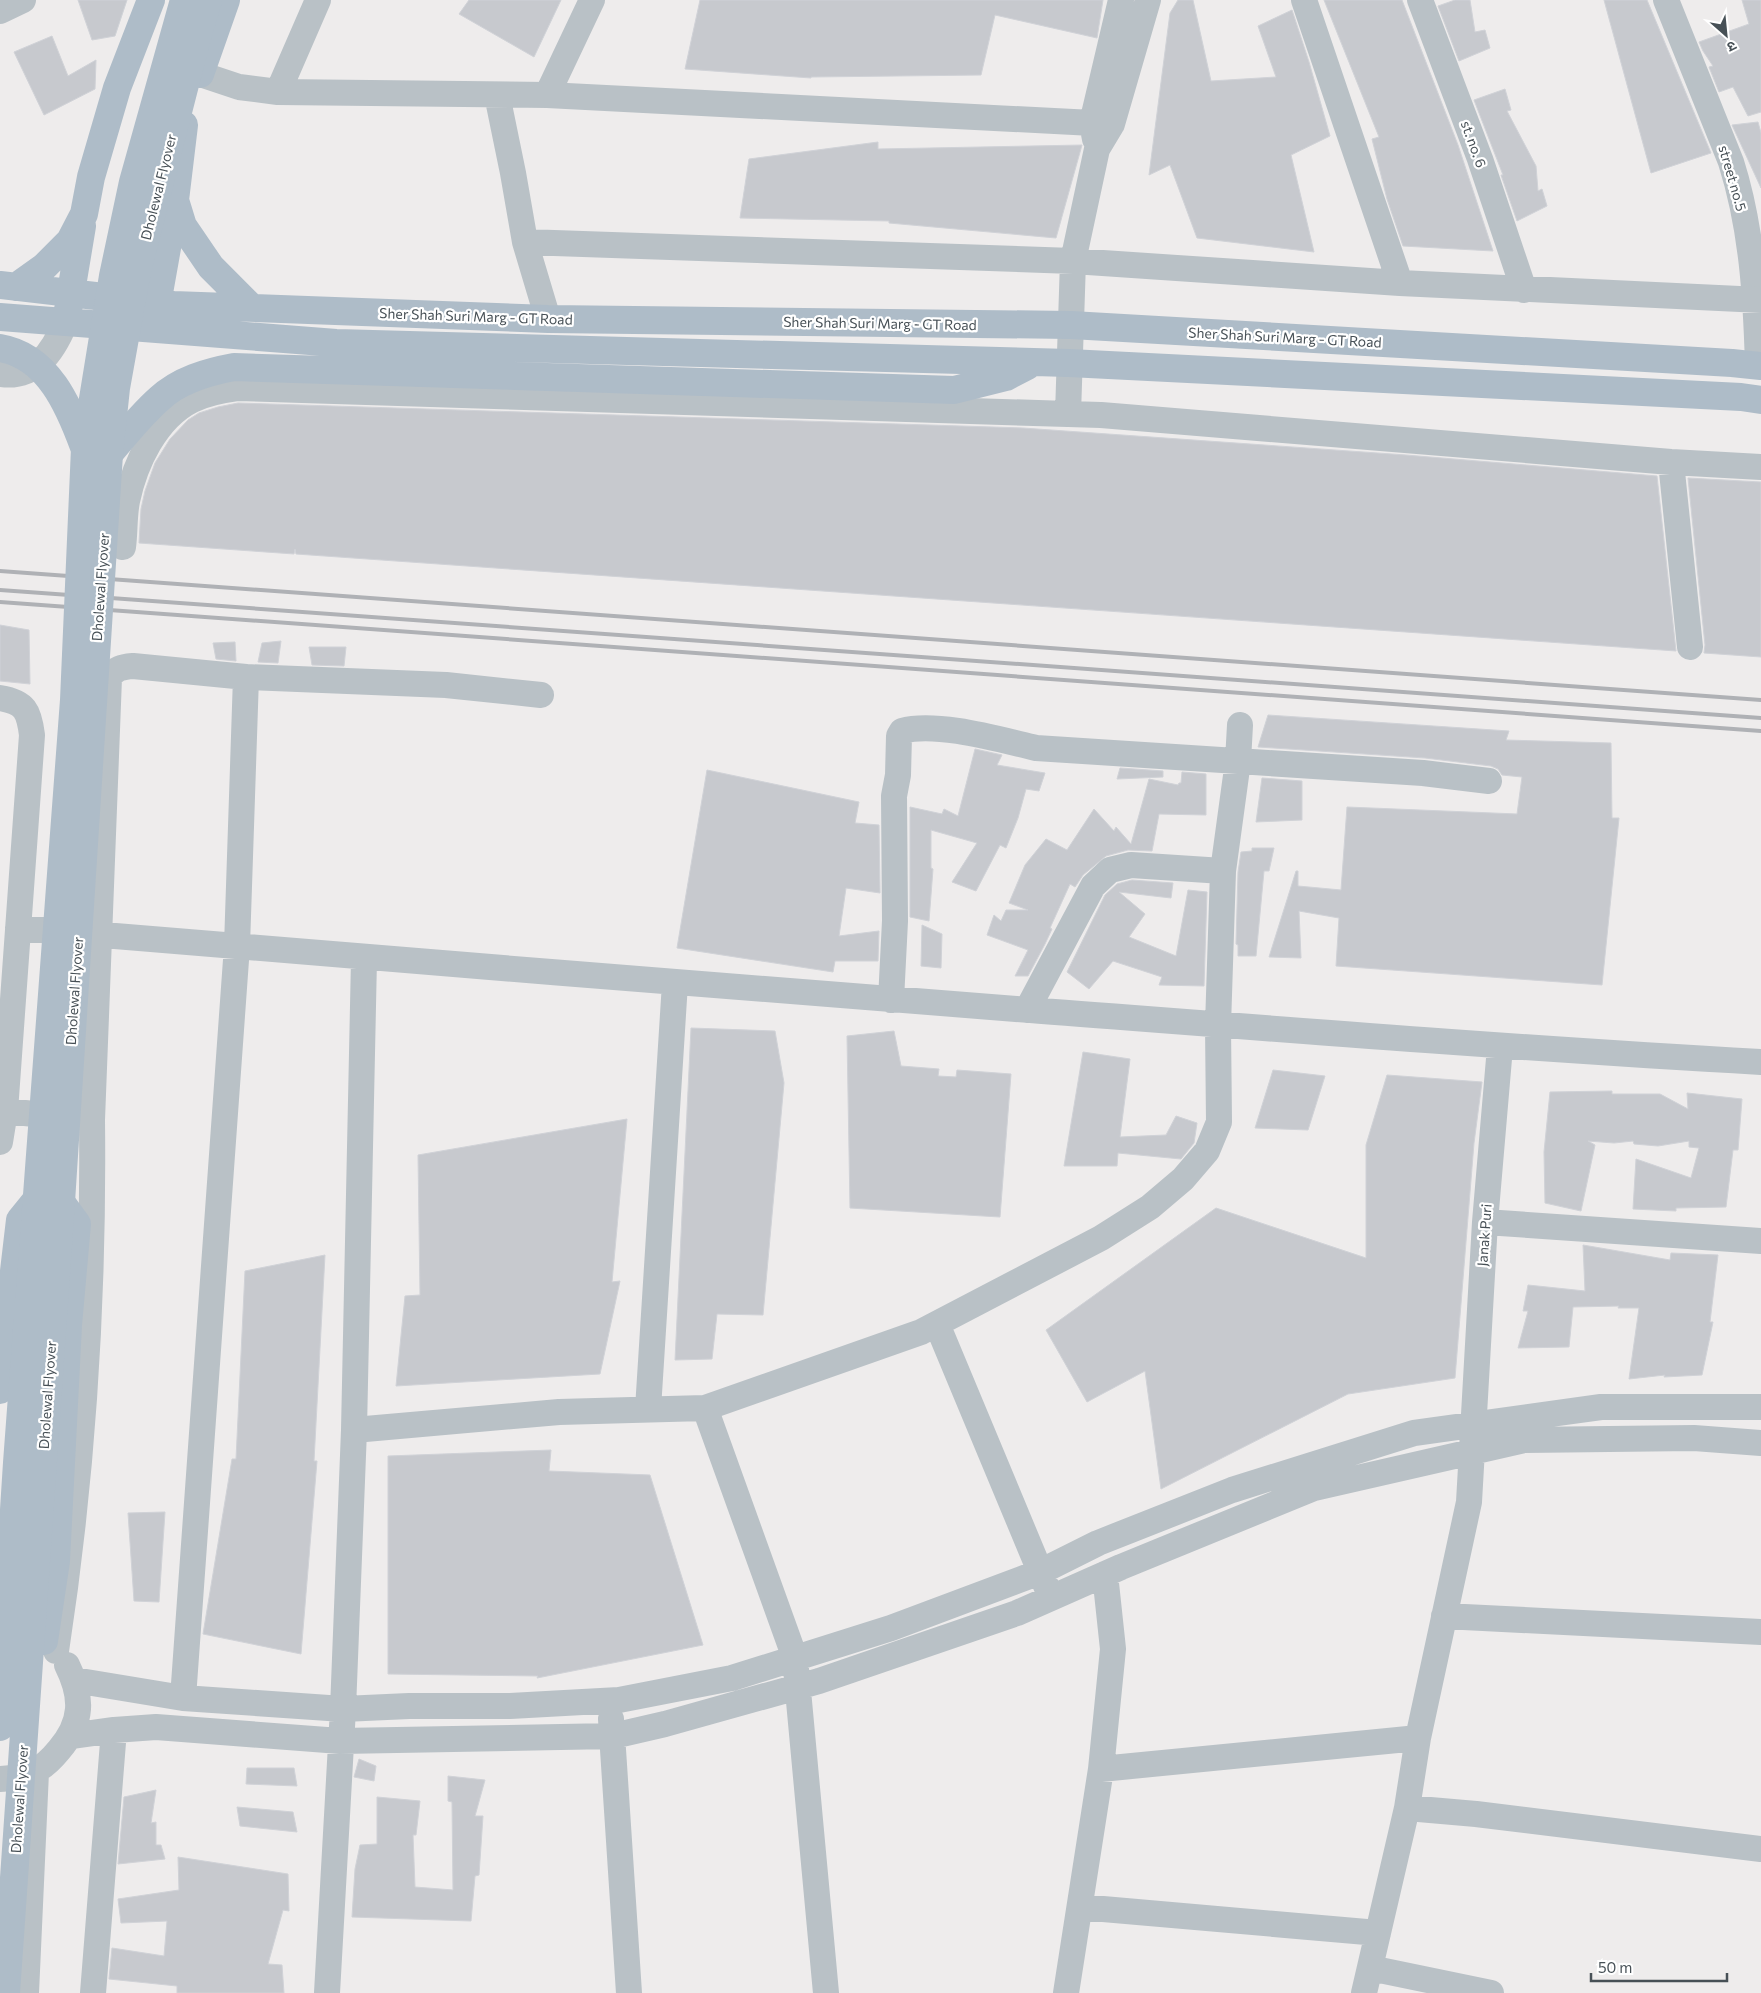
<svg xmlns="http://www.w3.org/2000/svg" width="1761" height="1993" font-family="Commissioner,'Noto Sans Devanagari',sans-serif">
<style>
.building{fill:#c7c9ce;stroke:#d0d2d7}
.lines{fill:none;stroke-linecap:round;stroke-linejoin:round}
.minor{stroke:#b9c1c6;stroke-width:26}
.major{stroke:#aebcc8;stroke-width:28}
.rail{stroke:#afb1b5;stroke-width:4}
.major-bridge{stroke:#aebcc8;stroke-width:28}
.labels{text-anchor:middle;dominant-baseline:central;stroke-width:4.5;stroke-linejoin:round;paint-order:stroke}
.street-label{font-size:14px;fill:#475056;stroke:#fff}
</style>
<rect width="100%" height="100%" fill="#eeecec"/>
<path class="building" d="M78,0H127L115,36L92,40Z
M469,0H561L534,57L459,14Z
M700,0H1103L1097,38L995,15L981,75L811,77V78L685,69Z
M1178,0H1193L1211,81L1276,77L1258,26L1292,10L1309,62L1330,136L1291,155L1314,252L1197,238L1170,165L1149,175L1170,13Z
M1324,0H1402L1458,145L1493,251L1403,246L1387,199L1372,139L1379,137Z
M1455,0H1470L1475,32L1485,30L1490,48L1459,61L1438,6Z
M1604,0H1647L1711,153L1651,173Z
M1742,0H1761V112L1748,116L1733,87L1719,92L1709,67L1713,66L1703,51L1699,42L1749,24Z
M52,36L68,76L96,60L95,89L44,115L14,52Z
M1505,89L1511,110L1507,111L1536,166L1538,191L1542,189L1547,206L1517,221L1501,175H1503L1474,100Z
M1758,122L1761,133V188L1732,125Z
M878,142V149L1082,145L1056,238L889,223V221L740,218L749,159Z
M238,403L1023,428L1406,455L1657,476L1676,651L296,554L295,549L294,554L139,543L141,509L145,491L155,463L170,439L188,420L199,413L218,407Z
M1688,478L1761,482V657L1704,653L1705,645Z
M0,625L29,630L30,684L0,681Z
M281,641L278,663L258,662L262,643Z
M235,642L236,661L216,659L213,643Z
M309,647H346L344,666L312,665Z
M1268,715L1509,731L1506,740L1611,743L1612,818H1619L1602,985L1336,966L1339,918L1299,911L1301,958L1269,957L1296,871H1298V886L1341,890L1347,807L1517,814L1522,777L1502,775L1498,769L1491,766L1425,758L1258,747Z
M975,749L1002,755L997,765L1045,773L1039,791L1026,789L1018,818L1006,848L1000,845L976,891L952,882L977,843L931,830V868L933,869L929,921L910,917V807L942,814L944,809L958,816Z
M1120,768L1163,771V777L1117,779Z
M707,770L859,802L855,823L879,825L880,893L846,888L839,936L879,931L878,961H835L833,972L677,948Z
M1182,772L1206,774V815L1159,814L1152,851L1128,850L1106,856L1083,875L1075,887L1070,884L1050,928L1052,929L1045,944L1028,976H1015L1028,950L987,935L994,915L1001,921L1006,910H1028L1009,903L1025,865L1046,839L1067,850L1094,809L1114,831L1116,827L1131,844L1149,779L1178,785L1179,783H1181Z
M1262,778L1302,781V820L1256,822Z
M1252,848H1274L1269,871H1264L1256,956H1238V945L1236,944L1238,872L1241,852L1252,851Z
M1132,880L1173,883L1171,898L1119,892L1145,914L1129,937L1176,956L1188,890L1207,892L1204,986L1159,985L1162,977L1113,961L1089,989L1067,972L1105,895L1117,884Z
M922,925L942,934L941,968L921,966Z
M691,1028L775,1031L784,1083L763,1315L717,1314L712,1359L675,1360Z
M894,1031L901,1066L939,1069L938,1076L956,1077L957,1070L1011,1074L1000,1217L850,1208L847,1036Z
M1083,1052L1130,1059L1120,1137L1166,1135L1176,1116L1197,1123L1194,1143L1181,1159L1118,1153L1117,1166H1064Z
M1273,1070L1325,1076L1308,1130L1255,1128Z
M1387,1075L1482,1082L1474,1143L1455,1378L1348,1394L1161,1489L1145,1371L1087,1402L1046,1330L1216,1208L1366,1258V1145Z
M1612,1091V1094H1660L1688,1109L1687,1093L1742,1099L1738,1150H1733L1726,1207L1676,1208V1211L1633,1209L1636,1159L1691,1178L1699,1148L1689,1147V1141L1658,1146L1634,1144L1633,1141L1614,1143L1588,1141L1595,1145L1581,1211L1545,1203L1544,1152L1550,1092Z
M627,1119L612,1282L620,1281L600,1374L396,1386L405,1296L420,1295L418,1155Z
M1583,1245L1670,1260L1671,1253L1718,1255L1710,1322H1713L1702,1375L1664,1377L1665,1375L1629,1379L1639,1308H1618L1619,1306L1573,1307L1569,1347L1518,1348L1528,1311H1523L1528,1285L1585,1291Z
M325,1255L314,1461H317L301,1654L203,1634L232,1459H236L245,1271Z
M551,1450L549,1471L650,1475L703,1645L537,1678L538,1676L388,1674V1456Z
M165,1512L159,1602L134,1601L128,1513Z
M359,1759L376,1766L374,1781L354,1777Z
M247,1768H294L297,1786L246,1784Z
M448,1776L485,1780L475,1816H483L479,1875L475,1876L471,1921L352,1917L355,1869L360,1845L377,1844V1797L420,1801L416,1835H413L415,1887L453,1890L452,1802L448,1801Z
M156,1790L151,1823L156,1822V1845H161L165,1859L118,1864L124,1797Z
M237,1807L293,1812L297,1832L240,1826Z
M178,1857L288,1874L289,1911L283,1910L268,1964L282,1965L284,1993H177V1986L109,1979L112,1948L164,1956L167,1921L121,1923L118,1899L179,1890Z"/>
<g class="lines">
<path class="minor" d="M1148,0L1112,124L1097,149L1073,261L1068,414L1101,415L1671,462L1761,467
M1304,0L1400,283
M1420,0L1480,159L1524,290
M1666,0L1731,162C1752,228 1756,297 1758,366
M0,11L23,0
M200,74L239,87L278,92L547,95L1112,124
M278,92L318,0
M497,95L513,173L525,242L548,319
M547,95L592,0
M1095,139L1092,123L1121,0
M525,242L1073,261L1400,283L1761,300
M0,374C35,379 53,352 65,323
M1671,462L1690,647
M123,547C125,532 124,516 127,501C135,463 156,418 192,400C206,393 222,390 237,388L1068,414
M246,677L446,685L541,695
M0,698C25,702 29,711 32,735L5,1111H0
M18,928C351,956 683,983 1016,1009C1265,1028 1512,1048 1761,1062
M891,1000L895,921L894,796L898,775L899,736L902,731C936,721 1001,740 1036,748L1423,773L1489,781
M1027,1010L1093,886L1110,870L1131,865L1223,871
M0,1142L5,1111L64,1117
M1485,1222L1761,1241
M937,1324L1047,1588
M705,1408L795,1658L826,1993
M648,1409L675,983
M354,1430L559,1412L705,1408L921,1332L1101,1238L1150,1207L1183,1179L1207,1151L1219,1122L1218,1026L1223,871L1238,761L1240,725
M1444,1616L1761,1632
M56,1651C83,1475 94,1298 92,1120L109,678C115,668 122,667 133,666L246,677L237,946L183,1698
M74,1680L183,1698L343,1709L409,1706H510L619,1700L732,1678L891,1628L1040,1572L1098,1543L1232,1490L1414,1433L1601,1407H1761
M611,1719L629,1993
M71,1736L114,1730L156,1727L340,1741L613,1736L665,1724L819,1681L1017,1613L1121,1567L1314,1488L1524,1440L1694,1438L1761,1443
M1101,1769L1418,1738
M0,1779C27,1778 42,1771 59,1750C83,1722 83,1697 67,1665
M1407,1808L1476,1814L1761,1849
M1080,1907L1378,1933
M1370,1968L1491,1993
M26,1993L36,1772
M93,1993L114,1730
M327,1993L343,1709L354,1430L364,959
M1066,1993L1101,1769L1113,1649L1105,1574
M1364,1993L1407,1808L1418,1738L1469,1502L1485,1222L1500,1047"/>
<path class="major" d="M200,74L226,0
M184,125L175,200L183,226L211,267L252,308
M0,285L173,305L548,319L1071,325L1732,363L1761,366
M16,287L44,267L70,241L84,214L91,177L117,88L151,0
M68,310L82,226
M0,317L336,343L1069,363L1741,397L1761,400
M154,321L175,203
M109,454C125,435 141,415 159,399C179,380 207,372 234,367L954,390L1006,377L1027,366
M0,1390L20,1220L37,1199
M44,1641L56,1561L68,1325L77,1224L61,1202"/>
<path class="rail" d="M0,571L1761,700
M0,590L1761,718
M0,602L1761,731"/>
<path class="major-bridge" d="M0,348C48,356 69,406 84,447
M0,1727L17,1463L74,700L85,448L113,276L133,182L184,0
M6,1993L61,1202L109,454L116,388L137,271L199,30L208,0"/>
</g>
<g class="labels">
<g class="street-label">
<text transform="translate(1474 144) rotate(70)">st. no. 6</text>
<text transform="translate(1733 178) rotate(74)">street no.5</text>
<text transform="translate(158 187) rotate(-76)">Dholewal Flyover</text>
<text transform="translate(476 316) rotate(2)">Sher Shah Suri Marg - GT Road</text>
<text transform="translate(880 323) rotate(1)">Sher Shah Suri Marg - GT Road</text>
<text transform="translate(1285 337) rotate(3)">Sher Shah Suri Marg - GT Road</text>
<text transform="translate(100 587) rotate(-86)">Dholewal Flyover</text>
<text transform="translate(74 991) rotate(-86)">Dholewal Flyover</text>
<text transform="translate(1484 1235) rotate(-86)">Janak Puri</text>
<text transform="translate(47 1395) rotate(-86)">Dholewal Flyover</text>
<text transform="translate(19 1799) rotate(-86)">Dholewal Flyover</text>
</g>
</g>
<g transform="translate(1726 35) rotate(153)" stroke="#ffffff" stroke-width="4" paint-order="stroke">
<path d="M0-4L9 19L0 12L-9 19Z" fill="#475056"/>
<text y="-8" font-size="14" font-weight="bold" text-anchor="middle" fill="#475056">उ</text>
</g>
<path d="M1591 1973v8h136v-8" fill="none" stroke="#475056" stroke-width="2.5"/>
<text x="1598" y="1973" font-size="15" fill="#475056" stroke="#ffffff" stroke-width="4" paint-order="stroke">50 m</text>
</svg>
